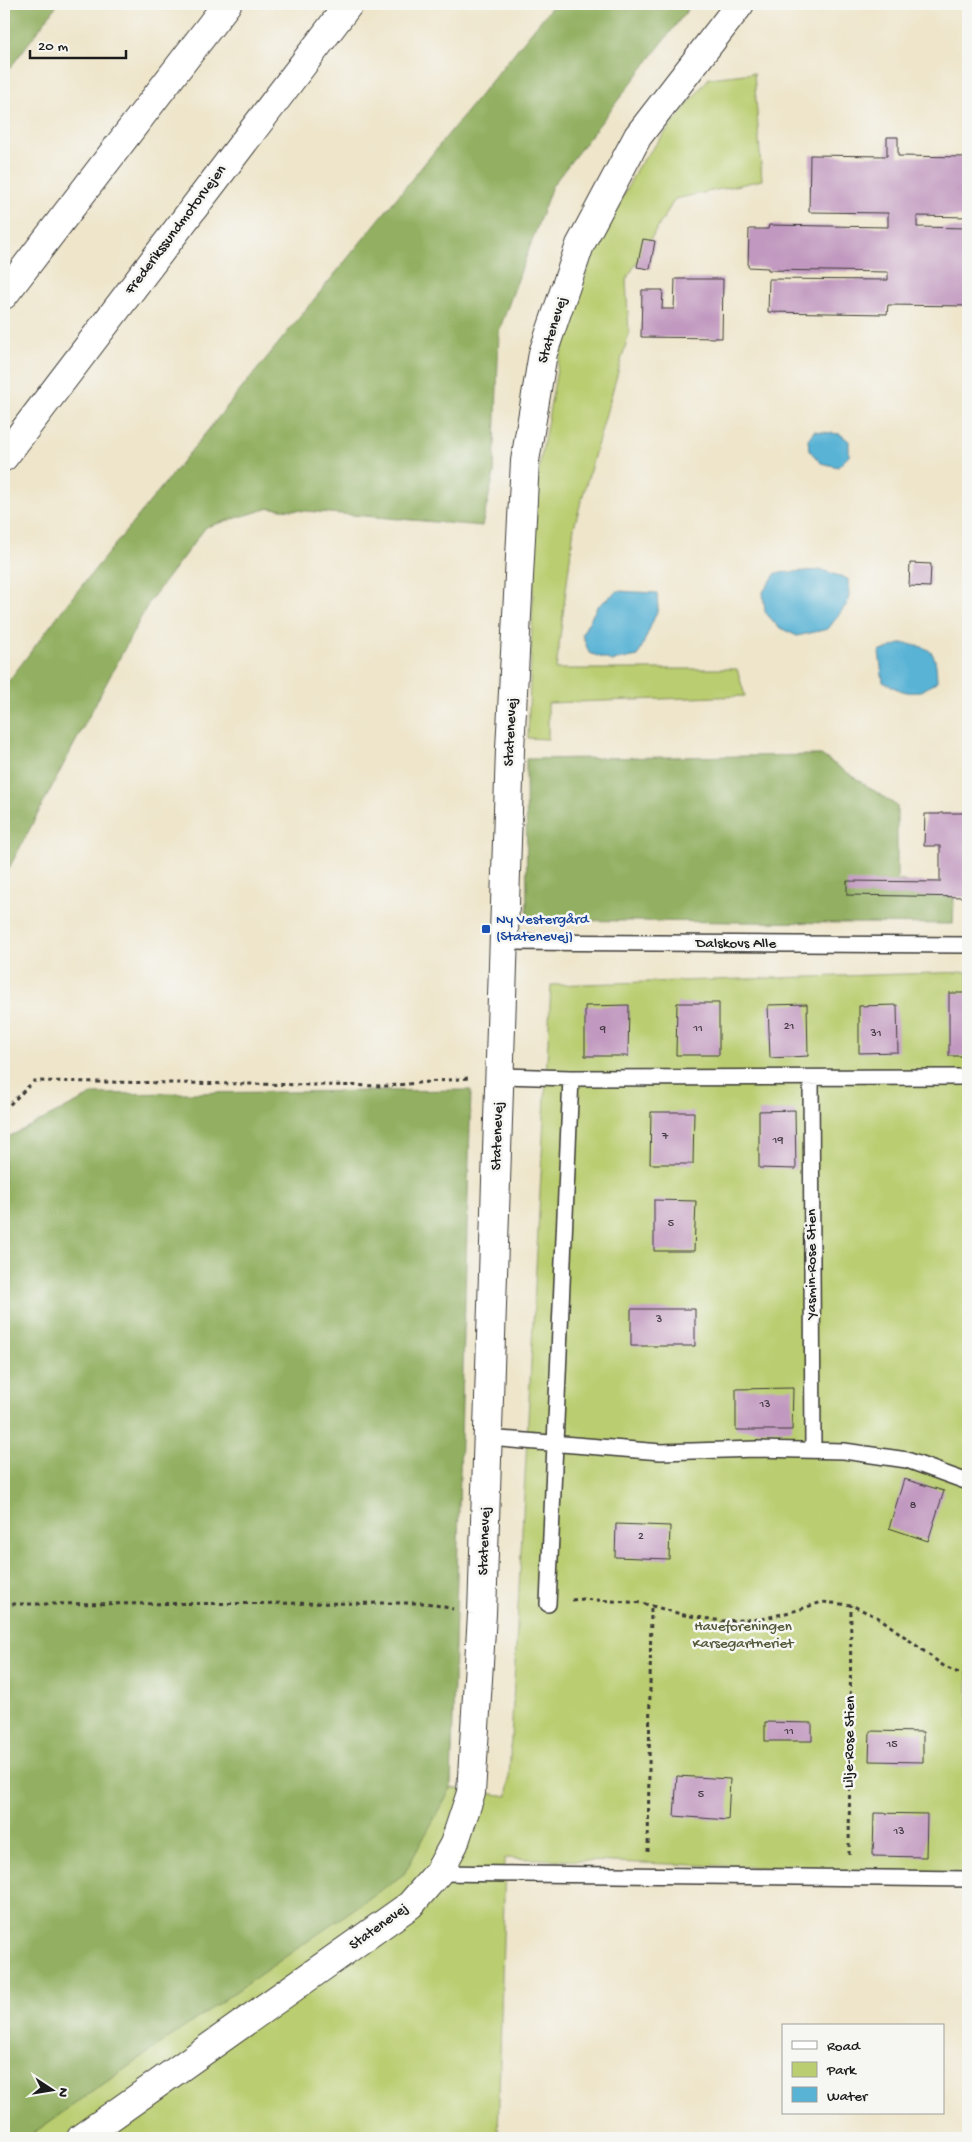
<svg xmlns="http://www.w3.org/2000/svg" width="972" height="2142" font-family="'Gochi Hand',sans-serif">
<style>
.green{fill:#bacd70;stroke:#6b7446}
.forest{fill:#93b062;stroke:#58663f}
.water{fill:#58b3d5;stroke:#3a6878}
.building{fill:#c198bf}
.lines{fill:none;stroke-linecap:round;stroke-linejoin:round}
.service-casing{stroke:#3c3a36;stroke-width:18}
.minor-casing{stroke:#3c3a36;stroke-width:30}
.motorway-casing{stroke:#3c3a36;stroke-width:30}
.path{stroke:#3c3a36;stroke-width:3;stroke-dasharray:4 4;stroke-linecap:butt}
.service{stroke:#fff;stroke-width:15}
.minor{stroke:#fff;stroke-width:28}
.motorway{stroke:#fff;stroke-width:28}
.transit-dot{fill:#1a4fb4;stroke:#f6f6f2;stroke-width:2}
.labels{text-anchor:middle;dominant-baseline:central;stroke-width:5;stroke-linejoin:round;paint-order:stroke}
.number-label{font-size:12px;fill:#453b45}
.street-label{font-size:15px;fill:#1c1c1c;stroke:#f6f6f2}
.transit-label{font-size:15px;fill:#164399;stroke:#f6f6f2;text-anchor:start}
.park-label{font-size:15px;fill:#535a39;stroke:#f6f6f2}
</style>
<rect width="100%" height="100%" fill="#f6f6f2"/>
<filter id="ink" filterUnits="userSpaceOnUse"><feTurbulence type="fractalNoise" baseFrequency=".02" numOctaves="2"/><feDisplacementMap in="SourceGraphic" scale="10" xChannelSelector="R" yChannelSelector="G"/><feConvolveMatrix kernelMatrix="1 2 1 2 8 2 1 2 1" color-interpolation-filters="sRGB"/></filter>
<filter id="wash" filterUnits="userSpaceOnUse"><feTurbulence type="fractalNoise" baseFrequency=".0096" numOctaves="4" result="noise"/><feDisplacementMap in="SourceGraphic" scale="20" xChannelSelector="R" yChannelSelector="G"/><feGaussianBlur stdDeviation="1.12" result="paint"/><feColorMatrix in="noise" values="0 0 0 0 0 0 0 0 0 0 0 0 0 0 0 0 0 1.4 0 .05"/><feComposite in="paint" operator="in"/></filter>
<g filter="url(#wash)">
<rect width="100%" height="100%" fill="#eee5ca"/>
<path class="green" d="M754,73L762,180L675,199L626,280L629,333L574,527L556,669H737L745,696L548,703V739L528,738L537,479L558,364L587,270L637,168L709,78Z
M968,972V1875L505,1858L498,2138H26L403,1874L451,1788L508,1796L551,985Z"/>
<path class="forest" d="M4,4H58L4,76Z
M554,4H692L552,186L499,331L494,474L482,526L270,508L206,527L149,602L4,878V687L66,605Z
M821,755L897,806V879L954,898L953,924L527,920L526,759Z
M471,1090L451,1788L404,1874L26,2138H4V1139L94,1094Z"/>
<path class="water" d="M814,431L840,434L849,441V456L838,467L821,463L809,450L808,439Z
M822,570L848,579L849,596L847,604L828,629L797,636L778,627L765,612L763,592L776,573Z
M617,591L657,593L658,609L638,656L612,661L589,653L582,634L597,607Z
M902,643C933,648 936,649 937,681C915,698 906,694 883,682L879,652Z"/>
<g id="blocks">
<path class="building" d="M887,137H898V156L968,157V217L917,216V227L968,228V306L888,305L887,314L768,312L769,279L888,280V272L768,270V268L748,267L749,229H768L769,225L888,227V213L809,212L810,155L887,156Z
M643,239L655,241L650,269L637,267Z
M675,279H723L722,338L641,337L642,290H663L662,309H674Z
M910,563L931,564L930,587L909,586Z
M964,567H968V585H964Z
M940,813H968V897L847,895V881L940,882V846H924L925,814H940Z
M949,993H968V1056H949Z
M677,1003H719V1055H676Z
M807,1004L808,1056L770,1058L768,1005Z
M629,1005L628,1056H585V1006Z
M897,1005L898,1052L859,1053V1006Z
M795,1110L796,1169L759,1168V1111Z
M651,1112H694L693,1164H650Z
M654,1200L696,1201L694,1251H654Z
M631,1309H695V1346H631Z
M793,1388L792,1430H736V1389Z
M904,1479L944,1491L928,1541L889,1528Z
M616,1524L670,1526L669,1559L615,1557Z
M765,1722L812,1723V1741H765Z
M870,1731L923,1732V1762L869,1761Z
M677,1776L730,1779L728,1820L674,1816Z
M874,1813L927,1814L926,1857L873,1856Z"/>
</g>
</g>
<g filter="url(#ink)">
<use href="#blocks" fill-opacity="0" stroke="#3c3a36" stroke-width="1"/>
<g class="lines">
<defs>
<path id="service" d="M504,942L968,945
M500,1076L571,1078L968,1077
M811,1078L813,1450
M488,1438L661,1452L756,1449L844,1451L907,1460L968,1482
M548,1604L571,1078
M438,1873L968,1879"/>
<path id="minor" d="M81,2138L410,1905L438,1873L454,1844L471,1793L482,1614L510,749L525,461L543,353L580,245L638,136L740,4"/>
<path id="motorway" d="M4,295L227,4
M4,457L349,4"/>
</defs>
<use href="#service" class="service-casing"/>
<use href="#minor" class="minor-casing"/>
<use href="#motorway" class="motorway-casing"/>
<path class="path" d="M4,1110L34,1081L387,1086L469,1078
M572,1600L582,1599L642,1603L684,1615L722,1621L762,1619L798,1610L822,1602L851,1605L881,1619L945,1667L968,1677
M4,1604L427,1603L453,1609
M648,1852L651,1606
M849,1855L851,1605"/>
<use href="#service" class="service"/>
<use href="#minor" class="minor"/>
<use href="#motorway" class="motorway"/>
</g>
</g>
<rect class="transit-dot" x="481" y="924" width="10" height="10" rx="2.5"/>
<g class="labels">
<g class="number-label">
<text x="789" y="1027">21</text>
<text x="698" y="1029">11</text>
<text x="603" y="1030">9</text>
<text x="876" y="1034">31</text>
<text x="665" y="1137">7</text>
<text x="778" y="1141">19</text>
<text x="671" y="1224">5</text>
<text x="659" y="1320">3</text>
<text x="765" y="1405">13</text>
<text x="913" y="1506">8</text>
<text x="641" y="1537">2</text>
<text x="789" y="1732">11</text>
<text x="892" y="1745">15</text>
<text x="701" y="1795">5</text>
<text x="899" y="1832">13</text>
</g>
<g class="street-label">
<text transform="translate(176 230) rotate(-53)">Frederikssundmotorvejen</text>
<text transform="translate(553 330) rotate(-73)">Statenevej</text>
<text transform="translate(511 732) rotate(-87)">Statenevej</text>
<text x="736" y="944">Dalskovs Alle</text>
<text transform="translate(498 1136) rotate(-88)">Statenevej</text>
<text transform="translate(812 1264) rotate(-90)">Yasmin-Rose Stien</text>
<text transform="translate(485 1541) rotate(-88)">Statenevej</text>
<text transform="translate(850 1742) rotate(-89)">Lilje-Rose Stien</text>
<text transform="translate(379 1927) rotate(-36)">Statenevej</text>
</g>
<g class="transit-label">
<text x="496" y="920">Ny Vestergård<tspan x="496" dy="17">(Statenevej)</tspan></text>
</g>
<g class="park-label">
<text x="743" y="1627">Haveforeningen<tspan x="743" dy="17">Karsegartneriet</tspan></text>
</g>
</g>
<rect width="972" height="2142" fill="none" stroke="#f6f6f2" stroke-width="20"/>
<rect x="782" y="2024" width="162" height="90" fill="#f6f6f2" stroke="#9f9f9c"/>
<rect x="792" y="2041" width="25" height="8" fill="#ffffff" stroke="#9f9f9c"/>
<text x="827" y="2050" font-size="15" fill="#1c1c1c">Road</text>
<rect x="792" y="2062" width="25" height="15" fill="#bacd70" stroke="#9f9f9c"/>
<text x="827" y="2074" font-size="15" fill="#1c1c1c">Park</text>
<rect x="792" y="2087" width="25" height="15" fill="#58b3d5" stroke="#9f9f9c"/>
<text x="827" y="2100" font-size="15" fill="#1c1c1c">Water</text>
<g transform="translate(52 2090) rotate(102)" stroke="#f6f6f2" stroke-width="4" paint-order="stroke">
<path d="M0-4L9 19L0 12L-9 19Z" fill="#1c1c1c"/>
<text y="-8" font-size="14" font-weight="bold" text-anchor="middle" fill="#1c1c1c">N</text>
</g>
<path d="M30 50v8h96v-8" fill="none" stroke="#1c1c1c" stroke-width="2.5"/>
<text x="38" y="50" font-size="15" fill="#1c1c1c" stroke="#f6f6f2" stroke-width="4" paint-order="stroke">20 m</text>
</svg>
